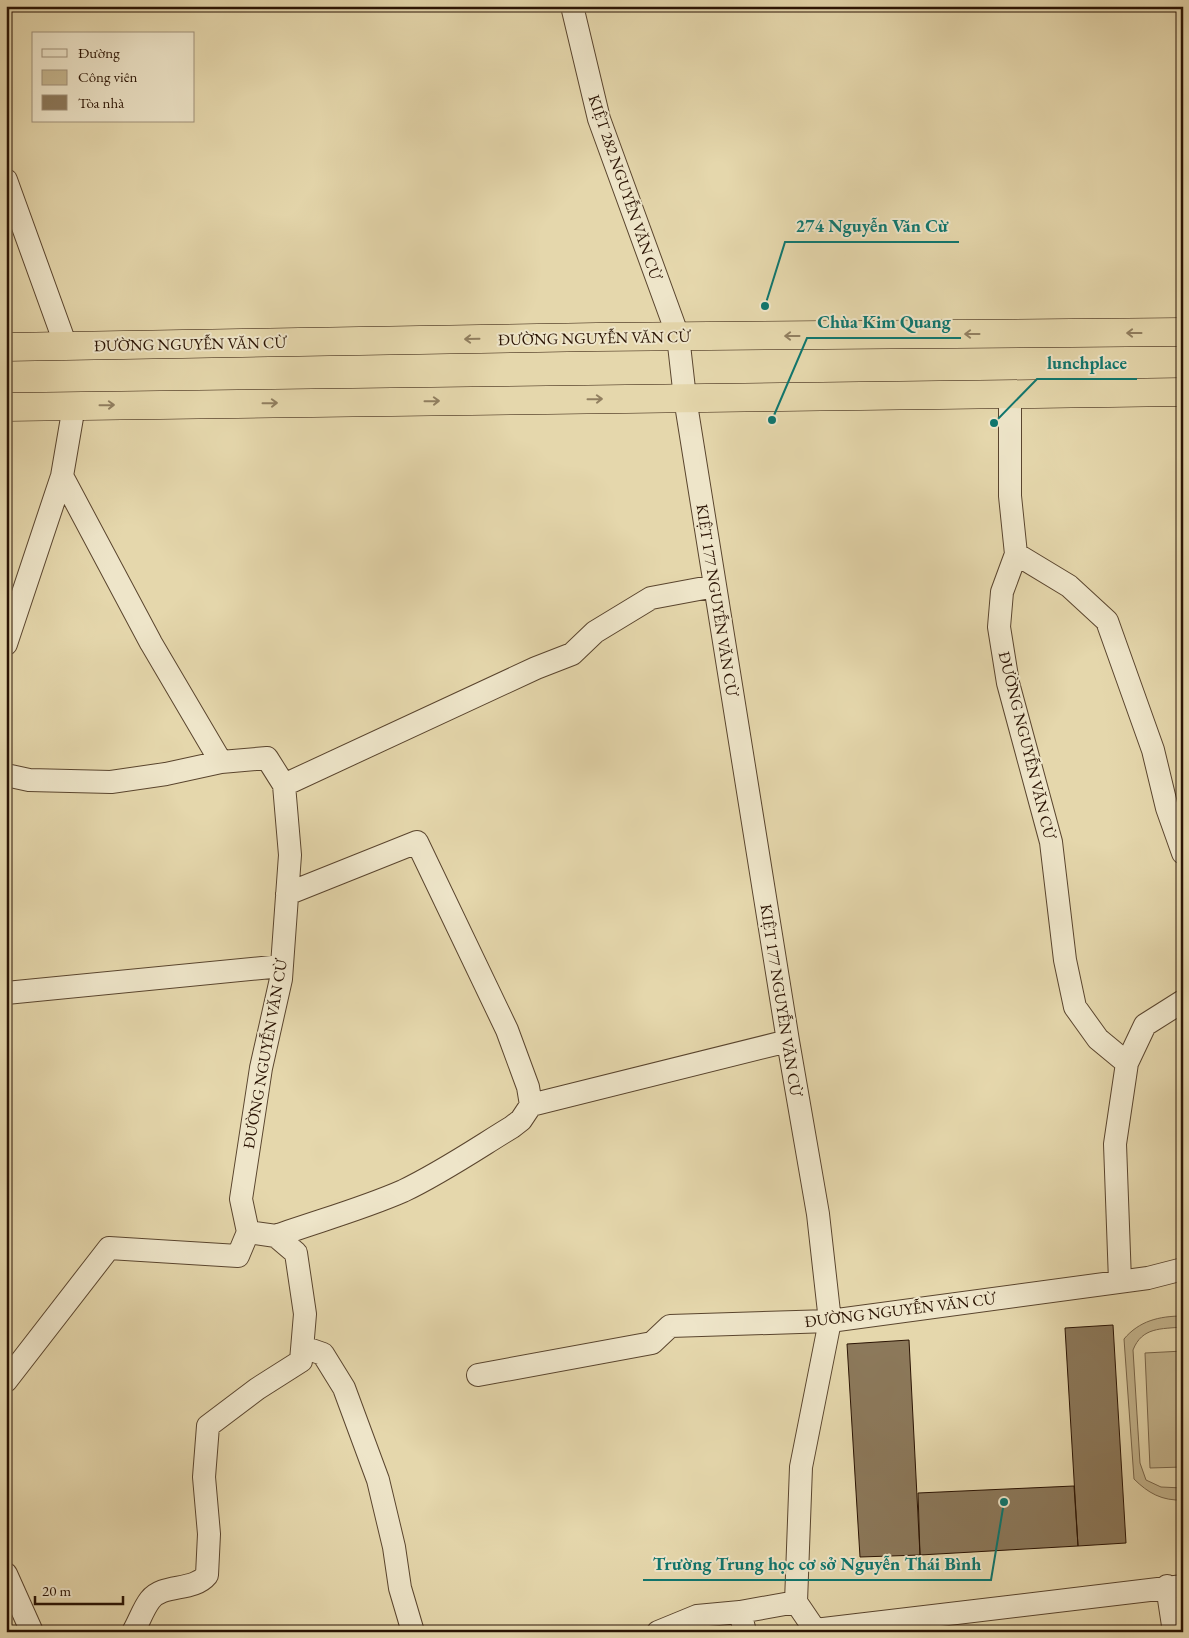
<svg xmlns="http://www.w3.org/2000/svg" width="1189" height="1638" font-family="'EB Garamond',serif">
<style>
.green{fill:#c5b68f;stroke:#78654a}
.building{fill:#8c795b;stroke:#2b1404}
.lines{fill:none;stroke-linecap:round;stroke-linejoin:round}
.minor-casing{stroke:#5a452e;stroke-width:24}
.trunk-casing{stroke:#2b1404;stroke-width:29}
.minor{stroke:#eee5c9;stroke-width:22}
.trunk{stroke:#e5d7ac;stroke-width:28}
.oneway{stroke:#917f60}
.labels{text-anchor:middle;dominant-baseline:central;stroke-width:4;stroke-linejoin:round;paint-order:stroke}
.street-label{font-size:16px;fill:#2b1404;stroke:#eee5c9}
.leader{fill:none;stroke:#0f766e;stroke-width:2}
.callout-dot{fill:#0f766e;stroke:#eee5c9;stroke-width:2}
.callout-label{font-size:18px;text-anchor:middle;font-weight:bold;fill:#0f766e;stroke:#eee5c9;stroke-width:4;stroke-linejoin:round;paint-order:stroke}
</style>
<rect width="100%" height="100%" fill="#e5d7ac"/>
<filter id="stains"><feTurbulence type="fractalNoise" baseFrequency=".004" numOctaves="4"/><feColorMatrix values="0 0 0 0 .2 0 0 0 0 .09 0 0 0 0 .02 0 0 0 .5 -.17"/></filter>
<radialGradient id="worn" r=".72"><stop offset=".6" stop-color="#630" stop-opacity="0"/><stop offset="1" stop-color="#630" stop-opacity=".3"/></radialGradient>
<path class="green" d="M1183,1316V1327C1161,1329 1142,1327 1133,1350L1140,1463L1146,1480L1161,1487L1183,1488V1500C1162,1501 1148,1493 1134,1479L1124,1339C1139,1321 1159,1316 1183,1316Z
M1183,1351V1467L1150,1468L1145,1353Z"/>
<path class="building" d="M1113,1325L1126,1543L1078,1546L1065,1328Z
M909,1340L920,1555L860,1557L847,1344Z
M1074,1486L1078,1546L920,1555L918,1493Z"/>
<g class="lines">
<defs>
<path id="minor" d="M572,6L599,119L678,336L685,398L788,1041L818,1214L830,1321L801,1467L796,1602
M6,180L66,346
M1010,394V496L1016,554L1002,592L999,627L1008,683L1051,842L1065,960L1075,1007L1098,1039L1127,1063
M62,476L151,643L221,762
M1016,554L1069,586L1107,621L1153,750L1167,808L1183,853
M6,644L62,476L74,406
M6,775L29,780L111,782L166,774L221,762L267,758L284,785L290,855L281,979L261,1068L241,1199L248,1232L276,1236L296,1253L305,1314L301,1361L257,1389L208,1426L204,1477L209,1534L207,1575C193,1592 163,1583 150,1600C143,1609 139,1622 133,1632
M284,785L536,668L572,654L595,632L651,598L715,586
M6,993L282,966
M531,1105L788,1041
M276,1236C318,1221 362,1209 403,1191C441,1173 476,1149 512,1127L521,1120L531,1105L528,1087L507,1030L417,842L287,894
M1120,1281L1115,1144L1127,1063L1145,1025L1183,1001
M303,1347L323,1354L344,1388L378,1480L394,1547L400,1588L413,1632
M478,1375L652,1343L670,1326L830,1321L1148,1278L1183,1269
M6,1381L109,1248L238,1256L248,1232
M6,1574L32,1632
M1167,1586L1174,1632
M796,1602L815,1630L1183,1586
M740,1612L745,1632
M658,1632L697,1616L740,1612L796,1602"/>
<path id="trunk" d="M6,347L597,337L1183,332
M6,407L1183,392"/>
</defs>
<use href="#minor" class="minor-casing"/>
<use href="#trunk" class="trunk-casing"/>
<use href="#minor" class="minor"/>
<use href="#trunk" class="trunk"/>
</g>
<defs><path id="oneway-shaft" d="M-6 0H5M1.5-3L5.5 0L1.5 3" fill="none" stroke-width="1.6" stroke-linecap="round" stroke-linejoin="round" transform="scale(1.25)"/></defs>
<g class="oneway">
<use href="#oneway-shaft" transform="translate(1134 333) rotate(180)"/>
<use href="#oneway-shaft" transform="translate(972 334) rotate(180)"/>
<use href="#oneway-shaft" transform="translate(792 336) rotate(180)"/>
<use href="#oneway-shaft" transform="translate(472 339) rotate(179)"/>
<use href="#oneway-shaft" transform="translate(595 399) rotate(-1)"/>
<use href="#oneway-shaft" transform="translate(432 401) rotate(-1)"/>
<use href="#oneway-shaft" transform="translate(270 403) rotate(-1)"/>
<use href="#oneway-shaft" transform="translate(107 405) rotate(-1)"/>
</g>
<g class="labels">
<g class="street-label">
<text transform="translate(625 187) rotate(71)">KIỆT 282 NGUYỄN VĂN CỪ</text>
<text transform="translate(594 338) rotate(-1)">ĐƯỜNG NGUYỄN VĂN CỪ</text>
<text transform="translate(190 344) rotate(-1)">ĐƯỜNG NGUYỄN VĂN CỪ</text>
<text transform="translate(717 600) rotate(81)">KIỆT 177 NGUYỄN VĂN CỪ</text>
<text transform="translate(1027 745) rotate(76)">ĐƯỜNG NGUYỄN VĂN CỪ</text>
<text transform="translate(781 1000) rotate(81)">KIỆT 177 NGUYỄN VĂN CỪ</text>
<text transform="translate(265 1054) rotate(-80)">ĐƯỜNG NGUYỄN VĂN CỪ</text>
<text transform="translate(900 1310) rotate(-7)">ĐƯỜNG NGUYỄN VĂN CỪ</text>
</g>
</g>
<path class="leader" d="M765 306L785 242H959M772 420L807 338H961M994 423L1037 379H1137M1004 1502L991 1580H643"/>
<g class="callout-dot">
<circle cx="765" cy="306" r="5"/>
<circle cx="772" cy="420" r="5"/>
<circle cx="994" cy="423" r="5"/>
<circle cx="1004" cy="1502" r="5"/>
</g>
<g class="callout-label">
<text x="872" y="232">274 Nguyễn Văn Cừ</text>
<text x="884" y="328">Chùa Kim Quang</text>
<text x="1087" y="369">lunchplace</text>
<text x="817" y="1570">Trường Trung học cơ sở Nguyễn Thái Bình</text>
</g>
<rect width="1189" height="1638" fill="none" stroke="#e5d7ac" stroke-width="25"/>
<rect x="8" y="8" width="1174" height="1623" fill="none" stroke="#2b1404" stroke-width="2.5"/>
<rect x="12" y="12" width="1164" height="1613" fill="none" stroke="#2b1404"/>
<rect x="32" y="32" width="162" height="90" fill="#eee5c9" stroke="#a0917a"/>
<rect x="42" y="49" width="25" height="8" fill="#eee5c9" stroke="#a0917a"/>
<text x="78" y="58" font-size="15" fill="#2b1404">Đường</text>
<rect x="42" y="70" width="25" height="15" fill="#c5b68f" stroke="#a0917a"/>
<text x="78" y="82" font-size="15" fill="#2b1404">Công viên</text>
<rect x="42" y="95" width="25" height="15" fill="#8c795b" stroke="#a0917a"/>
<text x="78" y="108" font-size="15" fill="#2b1404">Tòa nhà</text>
<path d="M35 1596v8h88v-8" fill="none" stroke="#2b1404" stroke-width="2.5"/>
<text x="42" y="1596" font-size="15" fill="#2b1404" stroke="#eee5c9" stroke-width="4" paint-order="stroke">20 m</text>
<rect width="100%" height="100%" filter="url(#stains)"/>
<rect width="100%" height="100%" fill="url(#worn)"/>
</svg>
